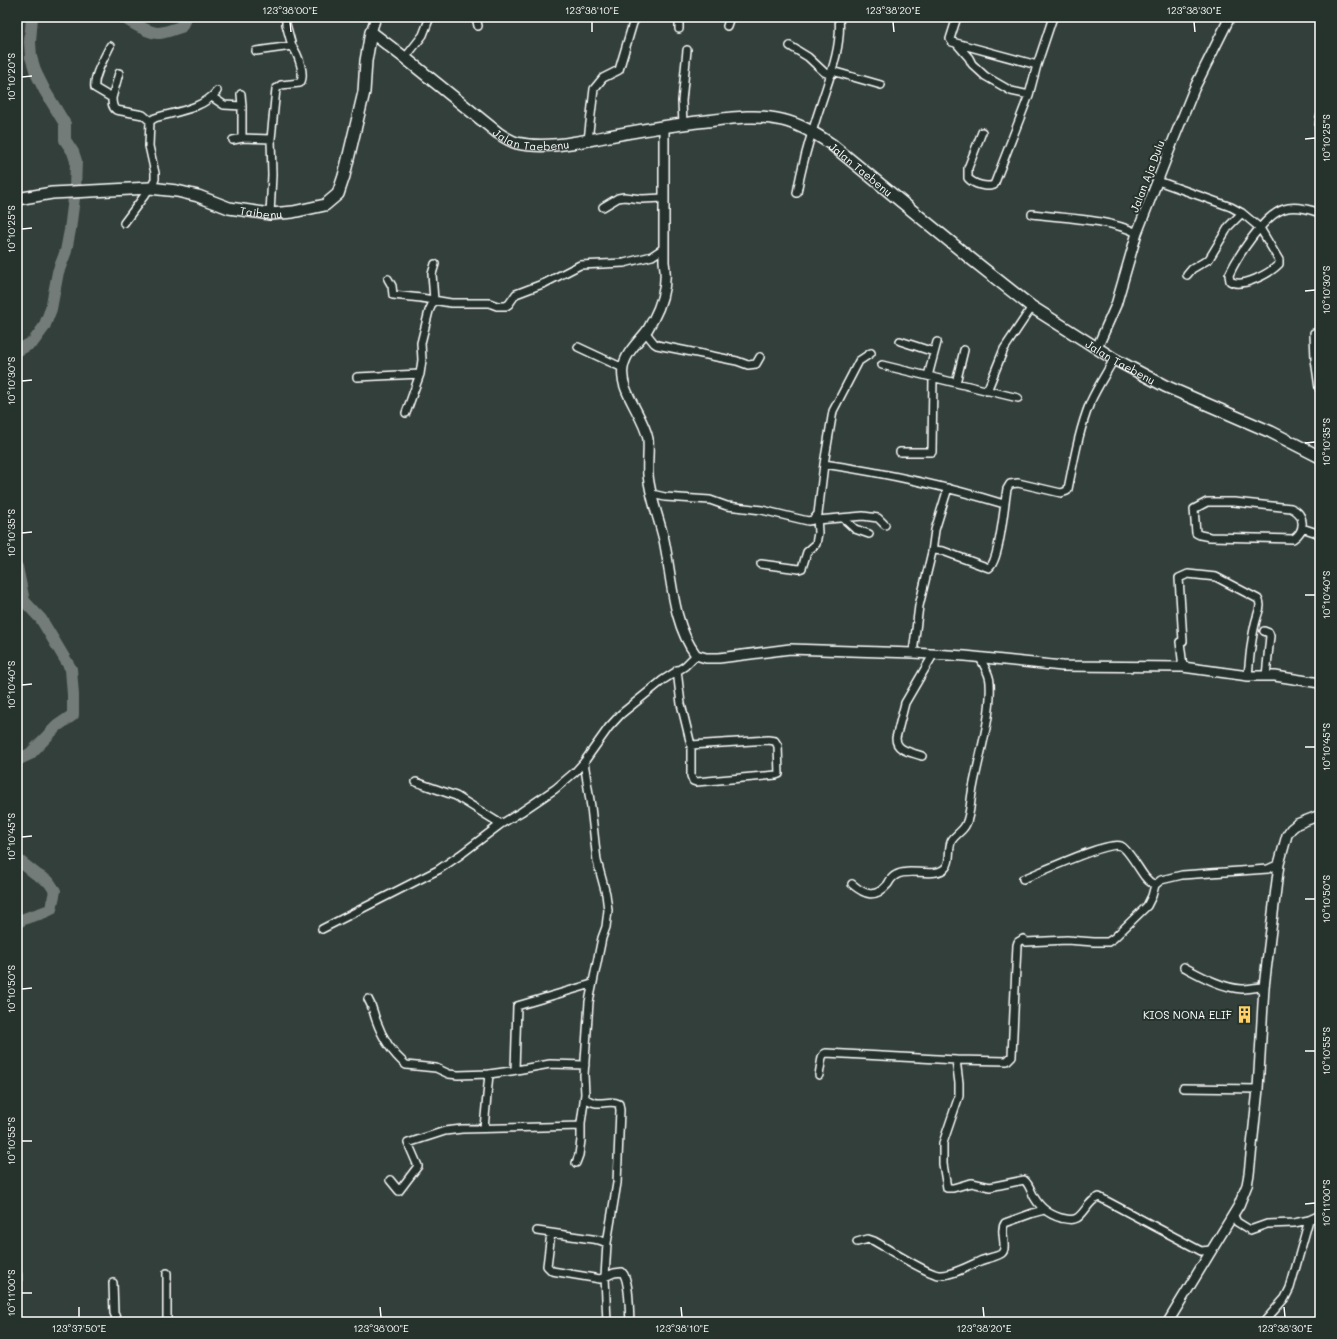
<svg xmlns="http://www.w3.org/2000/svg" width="1337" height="1339" font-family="Mali,sans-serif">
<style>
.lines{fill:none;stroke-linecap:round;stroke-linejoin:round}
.river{stroke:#737b78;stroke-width:12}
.minor-casing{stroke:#fff;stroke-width:10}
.tertiary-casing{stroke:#fff;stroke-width:12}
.primary-casing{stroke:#fff;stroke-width:14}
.minor{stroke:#26332d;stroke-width:7}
.tertiary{stroke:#26332d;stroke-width:9}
.primary{stroke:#26332d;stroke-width:11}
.ticks{fill:none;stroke:#fff;stroke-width:1.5}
.labels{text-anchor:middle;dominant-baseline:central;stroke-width:4;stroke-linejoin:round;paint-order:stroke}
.street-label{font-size:11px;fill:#fff;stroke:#26332d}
.poi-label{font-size:11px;fill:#fff;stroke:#26332d;text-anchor:end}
.neatline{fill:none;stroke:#fff;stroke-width:1.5}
.ticks-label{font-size:10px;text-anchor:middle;fill:#fff}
</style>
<rect width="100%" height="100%" fill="#333f3a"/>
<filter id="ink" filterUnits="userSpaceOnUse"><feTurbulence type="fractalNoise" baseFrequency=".025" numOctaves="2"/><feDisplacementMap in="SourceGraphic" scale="8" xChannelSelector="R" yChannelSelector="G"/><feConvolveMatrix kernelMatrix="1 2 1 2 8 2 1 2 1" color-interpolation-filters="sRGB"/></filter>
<g filter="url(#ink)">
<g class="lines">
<path class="river" d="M122,17C132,22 145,32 157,33C165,33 173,29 181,27L186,17
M17,351L33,342L44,327L51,309L58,272L66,251L70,230L75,190L76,161L73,152L65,140V124L45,91L36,73L31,57L30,42L32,17
M17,567L24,601L41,619L71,669L73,695V715L57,726L30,754L17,760
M17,859L36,874L49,882L55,891L51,909C39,916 27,915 17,923
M17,1275V1290"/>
<defs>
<path id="minor" d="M286,17V24L292,46
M476,17L478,26
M957,17L950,39L952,42L1037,65L1029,95L994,185C986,188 973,184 968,178V168L982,132
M727,26L730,17
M679,29V17
M957,44L969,58L972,64L985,76L1011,91L1029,95
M110,46C105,57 93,76 95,88L112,98C112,103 112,107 116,110L143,115L150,121
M790,46L808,57L824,72L831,75
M256,51L292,46C298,54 306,75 300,83L281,85L276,89L271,139L272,175L270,214
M405,58L423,35L430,17
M1037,65L1053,17
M832,71L881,85
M241,94L242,106
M212,97L224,105L242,106V136L243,138L271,139
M112,98L119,73
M1320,117L1319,128L1320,131
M683,124L682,101L687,50
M233,140L243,138
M588,140L594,89L603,78L619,70L633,23L637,17
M1158,181L1231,207L1242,213L1260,228L1279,260V264C1270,273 1242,289 1230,281L1229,275C1237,257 1264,215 1284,209C1295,205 1309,209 1320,213
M797,193C802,163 811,134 821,104C830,76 842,47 839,17
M603,207L618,198L624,197L642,199L664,198
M1032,214C1064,218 1109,219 1137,233
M124,223L153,184L155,179V173L149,146L150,121L155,118C175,112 203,109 217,91
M1187,275L1192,269L1209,259L1229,226L1242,213
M388,279L392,286L393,295L421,298L451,303H489L497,306H506L509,304L516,294L545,283L580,265L624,263L652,256L664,248
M646,333L654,343L657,345L737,361L748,365L756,364L760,357
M1314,333L1315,359L1319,388
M900,341L934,352
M578,347L623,368
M882,365L1018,398
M928,376L937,342
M357,377L420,374
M956,383L964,350
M987,391L1004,349L1032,307
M406,413L420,374L422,360L421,343L429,311L434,300L432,274L435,264
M900,452H932L933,377
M824,464C885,473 945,486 1004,504
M652,494L665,497L710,500L727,506L762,510L808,521L813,520L818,514L824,464L833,411L859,361L871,353
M1207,502H1234L1291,508C1305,514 1306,531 1293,539L1210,537L1200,535L1196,533L1194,509Z
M843,518L855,529L869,534
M817,520L863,516L878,518L885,525
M1302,528L1320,534
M932,552L935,530L948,488
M761,564L799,569L802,568L807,552L816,544L818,533L817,516
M1264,631L1269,633L1270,636L1266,676
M913,653L919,606L932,552L934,550L943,551L989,568C1000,560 1004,505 1007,489L1010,484L1018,483L1061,493L1067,491L1068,489C1074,460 1079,430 1090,403C1097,387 1106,374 1114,359
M1183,667L1180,642L1183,641L1179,578L1188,574L1216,577L1258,599C1262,605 1259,610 1257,617C1251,636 1250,655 1248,676
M677,670L681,704L691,745V776L693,781L696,782L776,775L779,774L778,746L775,741L768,740L691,745
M922,756C911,752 896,751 896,738L905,703L933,655
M416,782L456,796L501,824
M1023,879C1039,873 1109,840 1121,846C1128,849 1140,871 1145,877C1148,881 1151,883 1155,885
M852,884C865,895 875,899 888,884C890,880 892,877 896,875C908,867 937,879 946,867C952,860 947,848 952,840C956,834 963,831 966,824C971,813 970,800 973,788C979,755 992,717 990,683C990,674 984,666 980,658
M322,929L438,870L460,855L501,824L521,812L555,789L575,772L584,762L609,727L621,714L663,680L685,666L696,655
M1184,967C1201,976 1222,988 1242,989C1249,989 1257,987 1264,987
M368,999C373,1007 373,1012 376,1020C382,1037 392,1053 406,1065L436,1068L449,1074L458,1075L489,1074L511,1071L550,1064L585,1065
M515,1070L517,1006L592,984
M819,1075L822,1057L824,1054L826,1053L956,1060
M1183,1088L1258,1089
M585,1098C600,1109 608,1098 619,1104L620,1110L617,1183L607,1243
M484,1128L489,1074
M576,1163L579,1155L581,1140V1123L585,1094L584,1075L589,1002L602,938L606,927L608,910L606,894L597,861L591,807L584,762
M390,1180L399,1191L418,1166L408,1143L445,1131L462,1129L581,1126
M1233,1214L1237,1222L1250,1230L1267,1224L1294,1223L1309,1220L1320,1215
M537,1231L599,1240L607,1243L605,1277L607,1322
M551,1233L547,1266L552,1271L600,1279L614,1273L622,1272C630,1280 629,1310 630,1322
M857,1242L868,1239L874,1241C885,1247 929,1275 939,1275C951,1276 969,1266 980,1261C984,1259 1000,1256 1002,1253C1008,1247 999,1231 1005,1223L1033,1213L1044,1210
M1211,1250L1201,1251L1099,1197C1089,1200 1085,1213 1077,1218C1072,1221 1066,1219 1061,1218C1047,1214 1038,1206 1032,1193C1030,1188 1028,1183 1024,1180L990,1187L972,1183L967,1184L953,1188H947L943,1164V1143L959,1096V1083L956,1060L1007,1061L1012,1056L1017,945L1018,942L1023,939L1026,942L1067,940L1094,942H1108L1114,938L1147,906L1152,896L1155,885L1161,880L1182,875L1268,869L1279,864
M113,1283L114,1313L118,1322
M167,1322V1273
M1264,1322L1285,1298L1290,1288L1309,1220"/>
<path id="tertiary" d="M371,32L376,17
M664,126V262C668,283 663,301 653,320C650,324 649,329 645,333C637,343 625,354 623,368C619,391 644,416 648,439C649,450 647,463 648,475C650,497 659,518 664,540C672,577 672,623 696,655L706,658H719L790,649L913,653L965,656L1062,666L1183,667L1248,676H1275L1320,683
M1097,348L1116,305L1137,233L1175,136L1194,89L1230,17
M1168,1322L1239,1205L1247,1185L1249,1174L1258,1089L1264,987L1279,864L1287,835L1291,829L1297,824L1320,815"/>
<g id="primary">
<path id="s1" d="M17,199L52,193L150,188L177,191L198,196L229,208L270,214L293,212L325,205L338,194L344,176L364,92L366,61L371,32L405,58L498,133C504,137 510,141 517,143C543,149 573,143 599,138C635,131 670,125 707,121C731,118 758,114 782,120C800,124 816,134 831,144L970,258L1032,307L1114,359L1165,386L1271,432L1320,457"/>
</g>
</defs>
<use href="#minor" class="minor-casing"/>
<use href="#tertiary" class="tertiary-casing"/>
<use href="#primary" class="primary-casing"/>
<use href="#minor" class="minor"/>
<use href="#tertiary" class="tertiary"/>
<use href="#primary" class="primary"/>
</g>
</g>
<path class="ticks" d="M290,22L291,32M592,22V32M893,22L894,32M1194,22L1195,32M22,77L32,76M1305,139L1315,138M22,229L32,228M1305,291L1315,290M22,381L32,380M1305,443L1315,442M22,533L32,532M1305,595H1315M22,685L32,684M1305,747H1315M22,837L32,836M1305,899H1315M22,989L32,988M1305,1051H1315M22,1141H32M1305,1204L1315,1203M22,1293H32M79,1307V1317M380,1307L381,1317M681,1307L682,1317M983,1307L984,1317M1284,1307L1285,1317"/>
<defs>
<symbol id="building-bare" viewBox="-9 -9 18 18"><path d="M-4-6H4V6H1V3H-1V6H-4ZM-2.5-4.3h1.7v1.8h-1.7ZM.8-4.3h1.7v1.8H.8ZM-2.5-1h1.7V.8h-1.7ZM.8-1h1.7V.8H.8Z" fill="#ffd166" stroke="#26332d" stroke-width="2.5" paint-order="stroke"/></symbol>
</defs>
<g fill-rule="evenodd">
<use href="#building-bare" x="1232" y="1002" width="25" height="25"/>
</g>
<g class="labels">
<g class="street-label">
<text stroke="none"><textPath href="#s1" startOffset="693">Jalan Taebenu</textPath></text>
<text stroke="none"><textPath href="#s1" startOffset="1041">Jalan Taebenu</textPath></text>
<text transform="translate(1147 176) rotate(-69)">Jalan Aja Dulu</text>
<text stroke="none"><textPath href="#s1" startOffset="248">Taibenu</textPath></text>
<text stroke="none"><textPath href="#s1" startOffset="1365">Jalan Taebenu</textPath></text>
</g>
<g class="poi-label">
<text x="1232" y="1014">KIOS NONA ELIF</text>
</g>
</g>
<rect width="1337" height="1339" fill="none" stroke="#26332d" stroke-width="44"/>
<rect x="22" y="22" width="1293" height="1295" class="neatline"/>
<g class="ticks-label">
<text x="290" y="14">123°38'00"E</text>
<text x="592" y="14">123°38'10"E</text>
<text x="893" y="14">123°38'20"E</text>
<text x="1194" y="14">123°38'30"E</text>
<text transform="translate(11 77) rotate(-90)" y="4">10°10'20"S</text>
<text transform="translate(1326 138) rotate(-90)" y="4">10°10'25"S</text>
<text transform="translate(11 229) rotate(-90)" y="4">10°10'25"S</text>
<text transform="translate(1326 290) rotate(-90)" y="4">10°10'30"S</text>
<text transform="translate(11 381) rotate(-90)" y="4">10°10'30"S</text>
<text transform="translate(1326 442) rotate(-90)" y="4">10°10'35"S</text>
<text transform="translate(11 533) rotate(-90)" y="4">10°10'35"S</text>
<text transform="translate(1326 595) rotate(-90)" y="4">10°10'40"S</text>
<text transform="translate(11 685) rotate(-90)" y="4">10°10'40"S</text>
<text transform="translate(1326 747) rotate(-90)" y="4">10°10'45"S</text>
<text transform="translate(11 837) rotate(-90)" y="4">10°10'45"S</text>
<text transform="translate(1326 899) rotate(-90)" y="4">10°10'50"S</text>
<text transform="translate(11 989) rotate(-90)" y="4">10°10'50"S</text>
<text transform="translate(1326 1051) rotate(-90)" y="4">10°10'55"S</text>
<text transform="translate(11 1141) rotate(-90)" y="4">10°10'55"S</text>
<text transform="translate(1326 1203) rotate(-90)" y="4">10°11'00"S</text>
<text transform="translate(11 1293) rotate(-90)" y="4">10°11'00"S</text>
<text x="79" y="1332">123°37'50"E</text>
<text x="381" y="1332">123°38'00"E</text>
<text x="682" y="1332">123°38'10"E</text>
<text x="984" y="1332">123°38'20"E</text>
<text x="1285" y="1332">123°38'30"E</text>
</g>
</svg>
